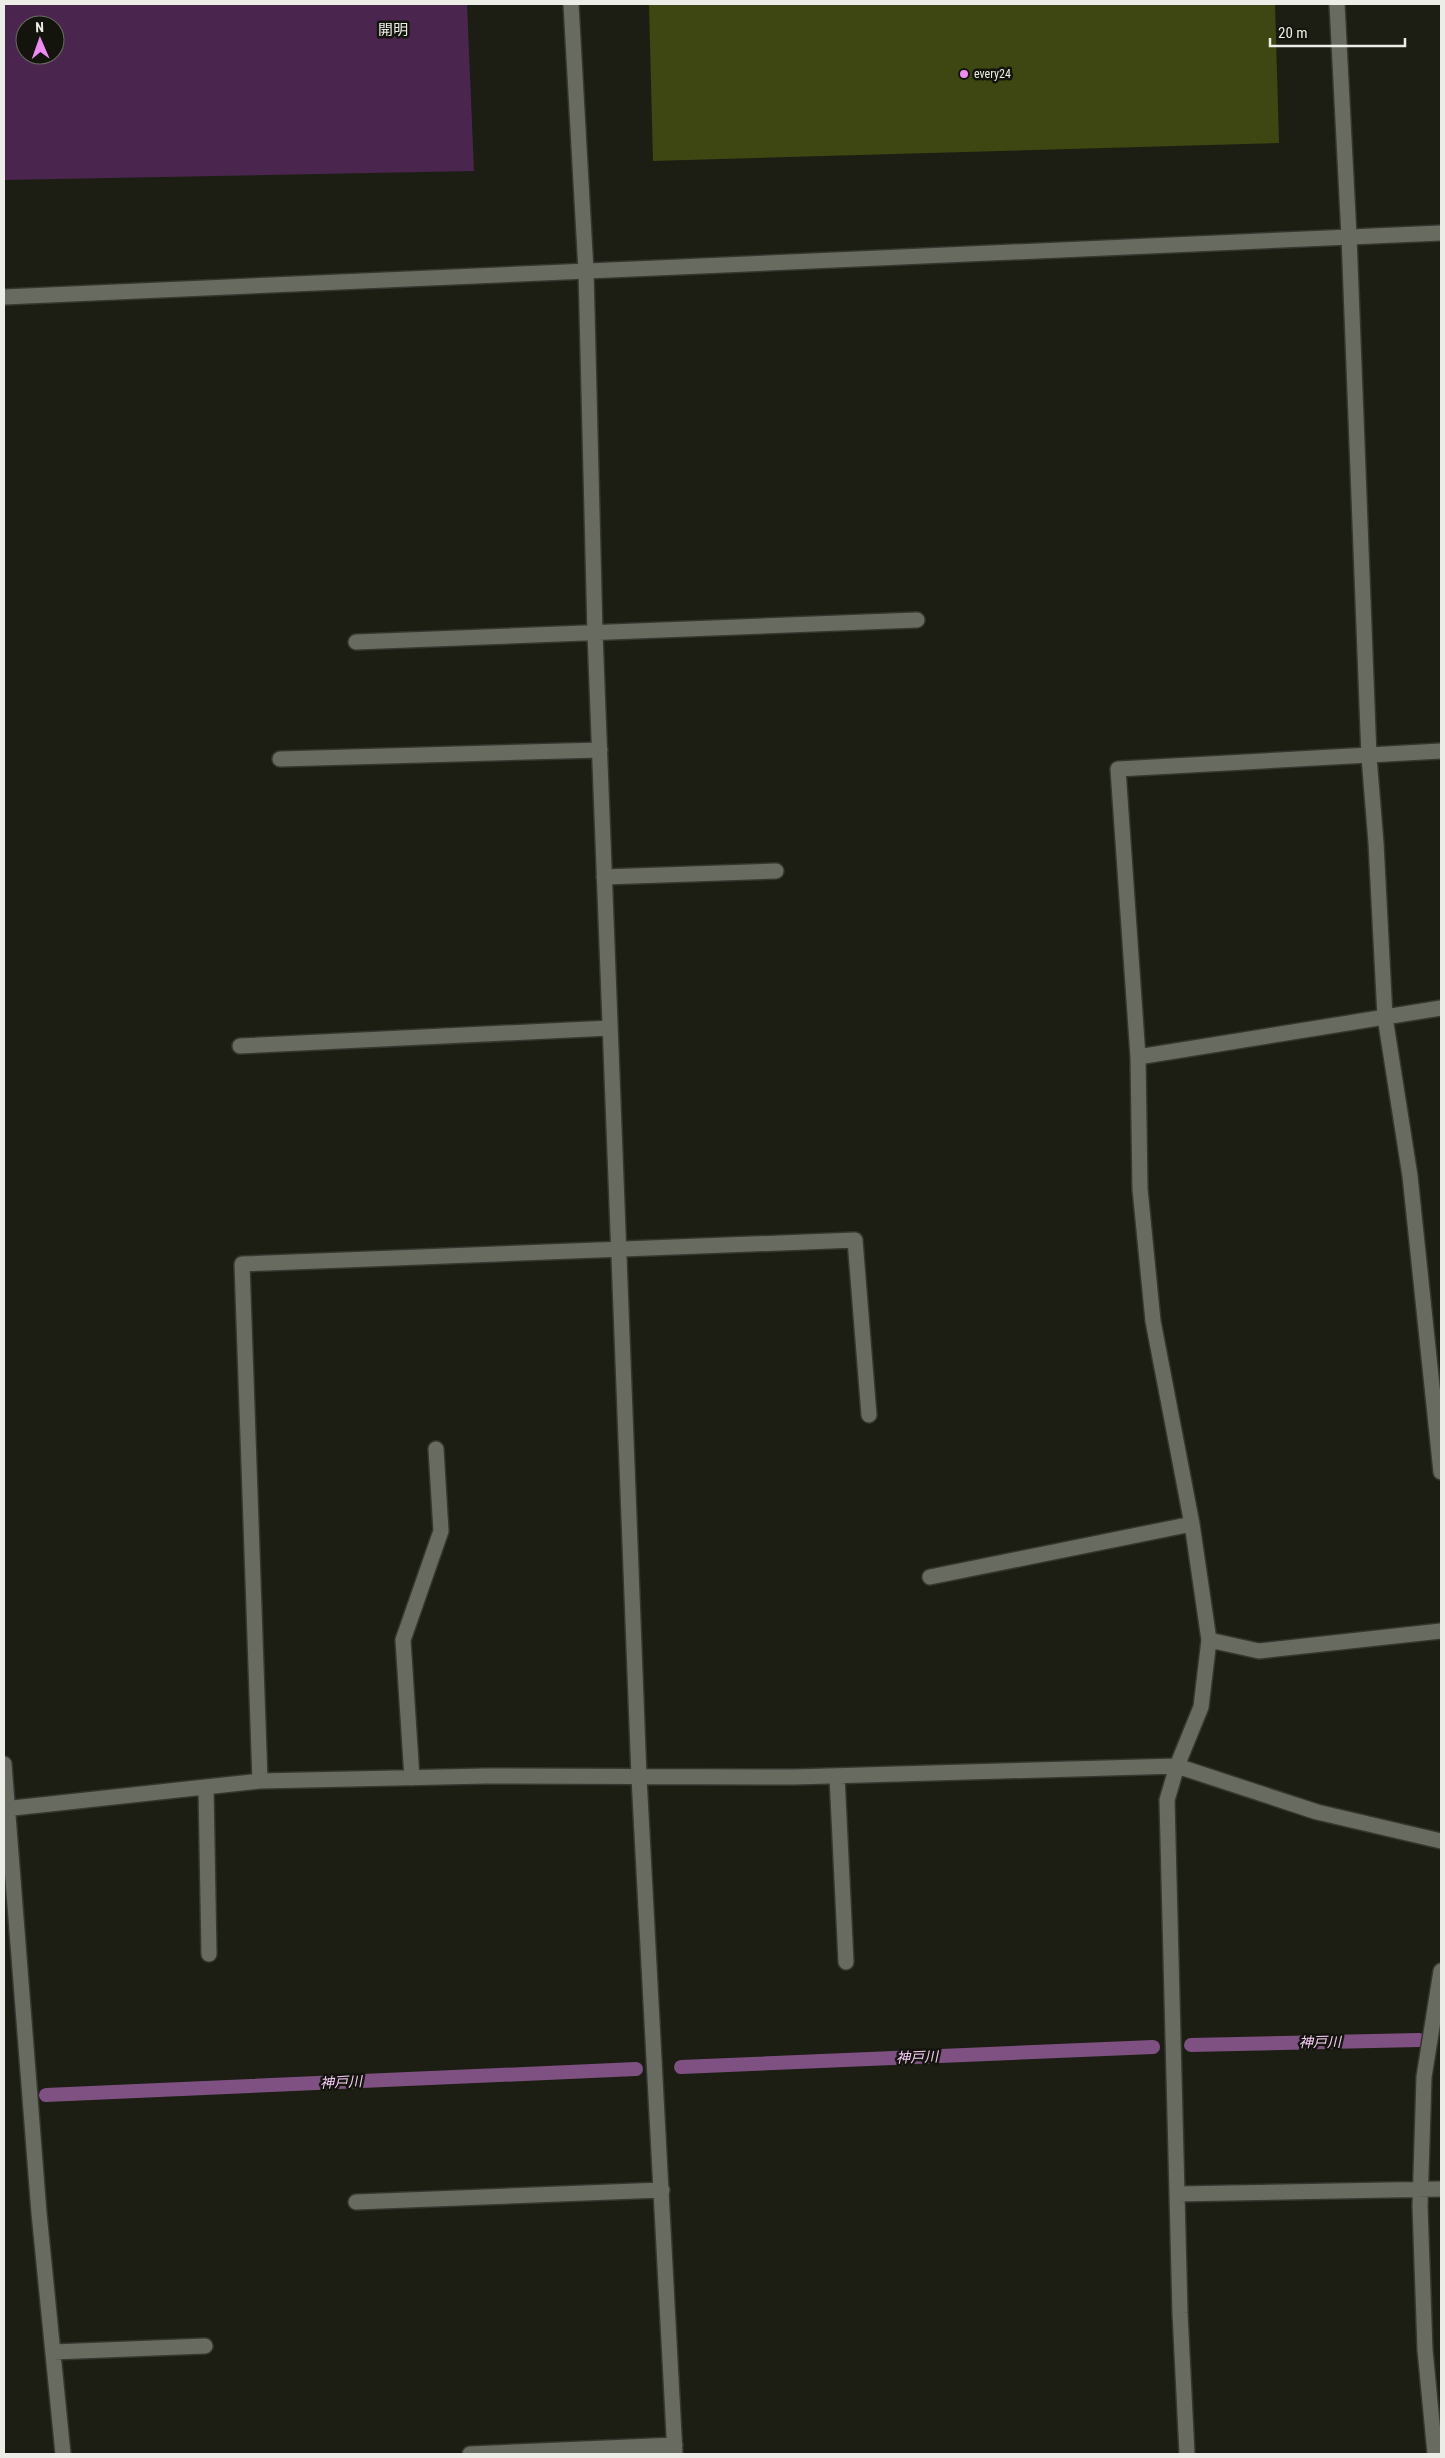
<svg xmlns="http://www.w3.org/2000/svg" width="1445" height="2458" font-family="'Roboto Condensed','Noto Sans JP',sans-serif">
<style>
.green{fill:#4a254d;fill-rule:evenodd}
.lines{fill:none;stroke-linecap:round;stroke-linejoin:round}
.stream{stroke:#7f5082;stroke-width:14}
.building{fill:#3e4711}
.minor-casing{stroke:#353630;stroke-width:18}
.tertiary-casing{stroke:#353630;stroke-width:18}
.minor{stroke:#686b5f;stroke-width:15}
.tertiary{stroke:#686b5f;stroke-width:15}
.poi-dot{fill:#f08bf6;stroke:#13150c;stroke-width:2}
.labels{text-anchor:middle;dominant-baseline:central;stroke-width:5;stroke-linejoin:round;paint-order:stroke}
.poi-label{font-size:12px;fill:#ecede7;stroke:#13150c;text-anchor:start}
.water-label{font-size:14px;font-style:italic;fill:#f8cdfa;stroke:#13150c}
.quarter-label{font-size:15px;fill:#ecede7;stroke:#13150c}
</style>
<rect width="100%" height="100%" fill="#1c1e14"/>
<path class="green" d="M4,4H467L474,171L4,180ZM25,25H55V55H25Z"/>
<g class="lines">
<path class="stream" d="M1191,2045L1419,2040
M681,2067L1153,2047
M46,2095L636,2069"/>
</g>
<path class="building" d="M649,4H1275L1279,143L653,161Z"/>
<g class="lines">
<defs>
<path id="minor" d="M571,4L586,271L595,633L639,1777L675,2454
M1337,4L1349,236L1369,757L1376,843L1385,1017L1410,1176L1441,1472
M356,642L917,620
M280,759L600,750
M604,877L776,871
M240,1046L610,1028
M1138,1057L1441,1008
M930,1577L1192,1524
M1209,1640L1259,1651L1441,1631
M4,1764L39,2213L63,2454
M837,1776L846,1962
M412,1778L403,1640L441,1531L436,1449
M260,1781L242,1264L855,1240L869,1415
M206,1788L209,1954
M4,1809L260,1781L486,1776L794,1777L1177,1766L1317,1812L1441,1841
M1177,2194L1441,2189
M356,2202L662,2190
M53,2352L205,2346
M470,2454L675,2445
M1187,2454L1180,2313L1167,1800L1177,1766L1201,1707L1209,1640L1192,1524L1153,1321L1140,1189L1138,1057L1118,769L1441,751
M1435,2454L1425,2350L1420,2206L1424,2077L1441,1971"/>
<path id="tertiary" d="M4,297L1441,233"/>
</defs>
<use href="#minor" class="minor-casing"/>
<use href="#tertiary" class="tertiary-casing"/>
<use href="#minor" class="minor"/>
<use href="#tertiary" class="tertiary"/>
</g>
<circle class="poi-dot" cx="964" cy="74" r="5"/>
<g class="labels">
<g class="poi-label">
<text x="974" y="74">every24</text>
</g>
<g class="water-label">
<text transform="translate(1320 2042) rotate(-1)">神戸川</text>
<text transform="translate(917 2057) rotate(-2)">神戸川</text>
<text transform="translate(341 2082) rotate(-3)">神戸川</text>
</g>
<g class="quarter-label">
<text x="393" y="30">開明</text>
</g>
</g>
<rect width="1445" height="2458" fill="none" stroke="#ecede7" stroke-width="10"/>
<g transform="translate(40 40) rotate(358)"><circle r="24" fill="#13150c" stroke="#6a6b64"/>
<path d="M0-4L9 19L0 12L-9 19Z" fill="#f08bf6"/>
<text y="-8" font-size="14" font-weight="bold" text-anchor="middle" fill="#ecede7">N</text>
</g>
<path d="M1270 38v8h135v-8" fill="none" stroke="#ecede7" stroke-width="2.5"/>
<text x="1278" y="38" font-size="15" fill="#ecede7" stroke="#13150c" stroke-width="4" paint-order="stroke">20 m</text>
</svg>
